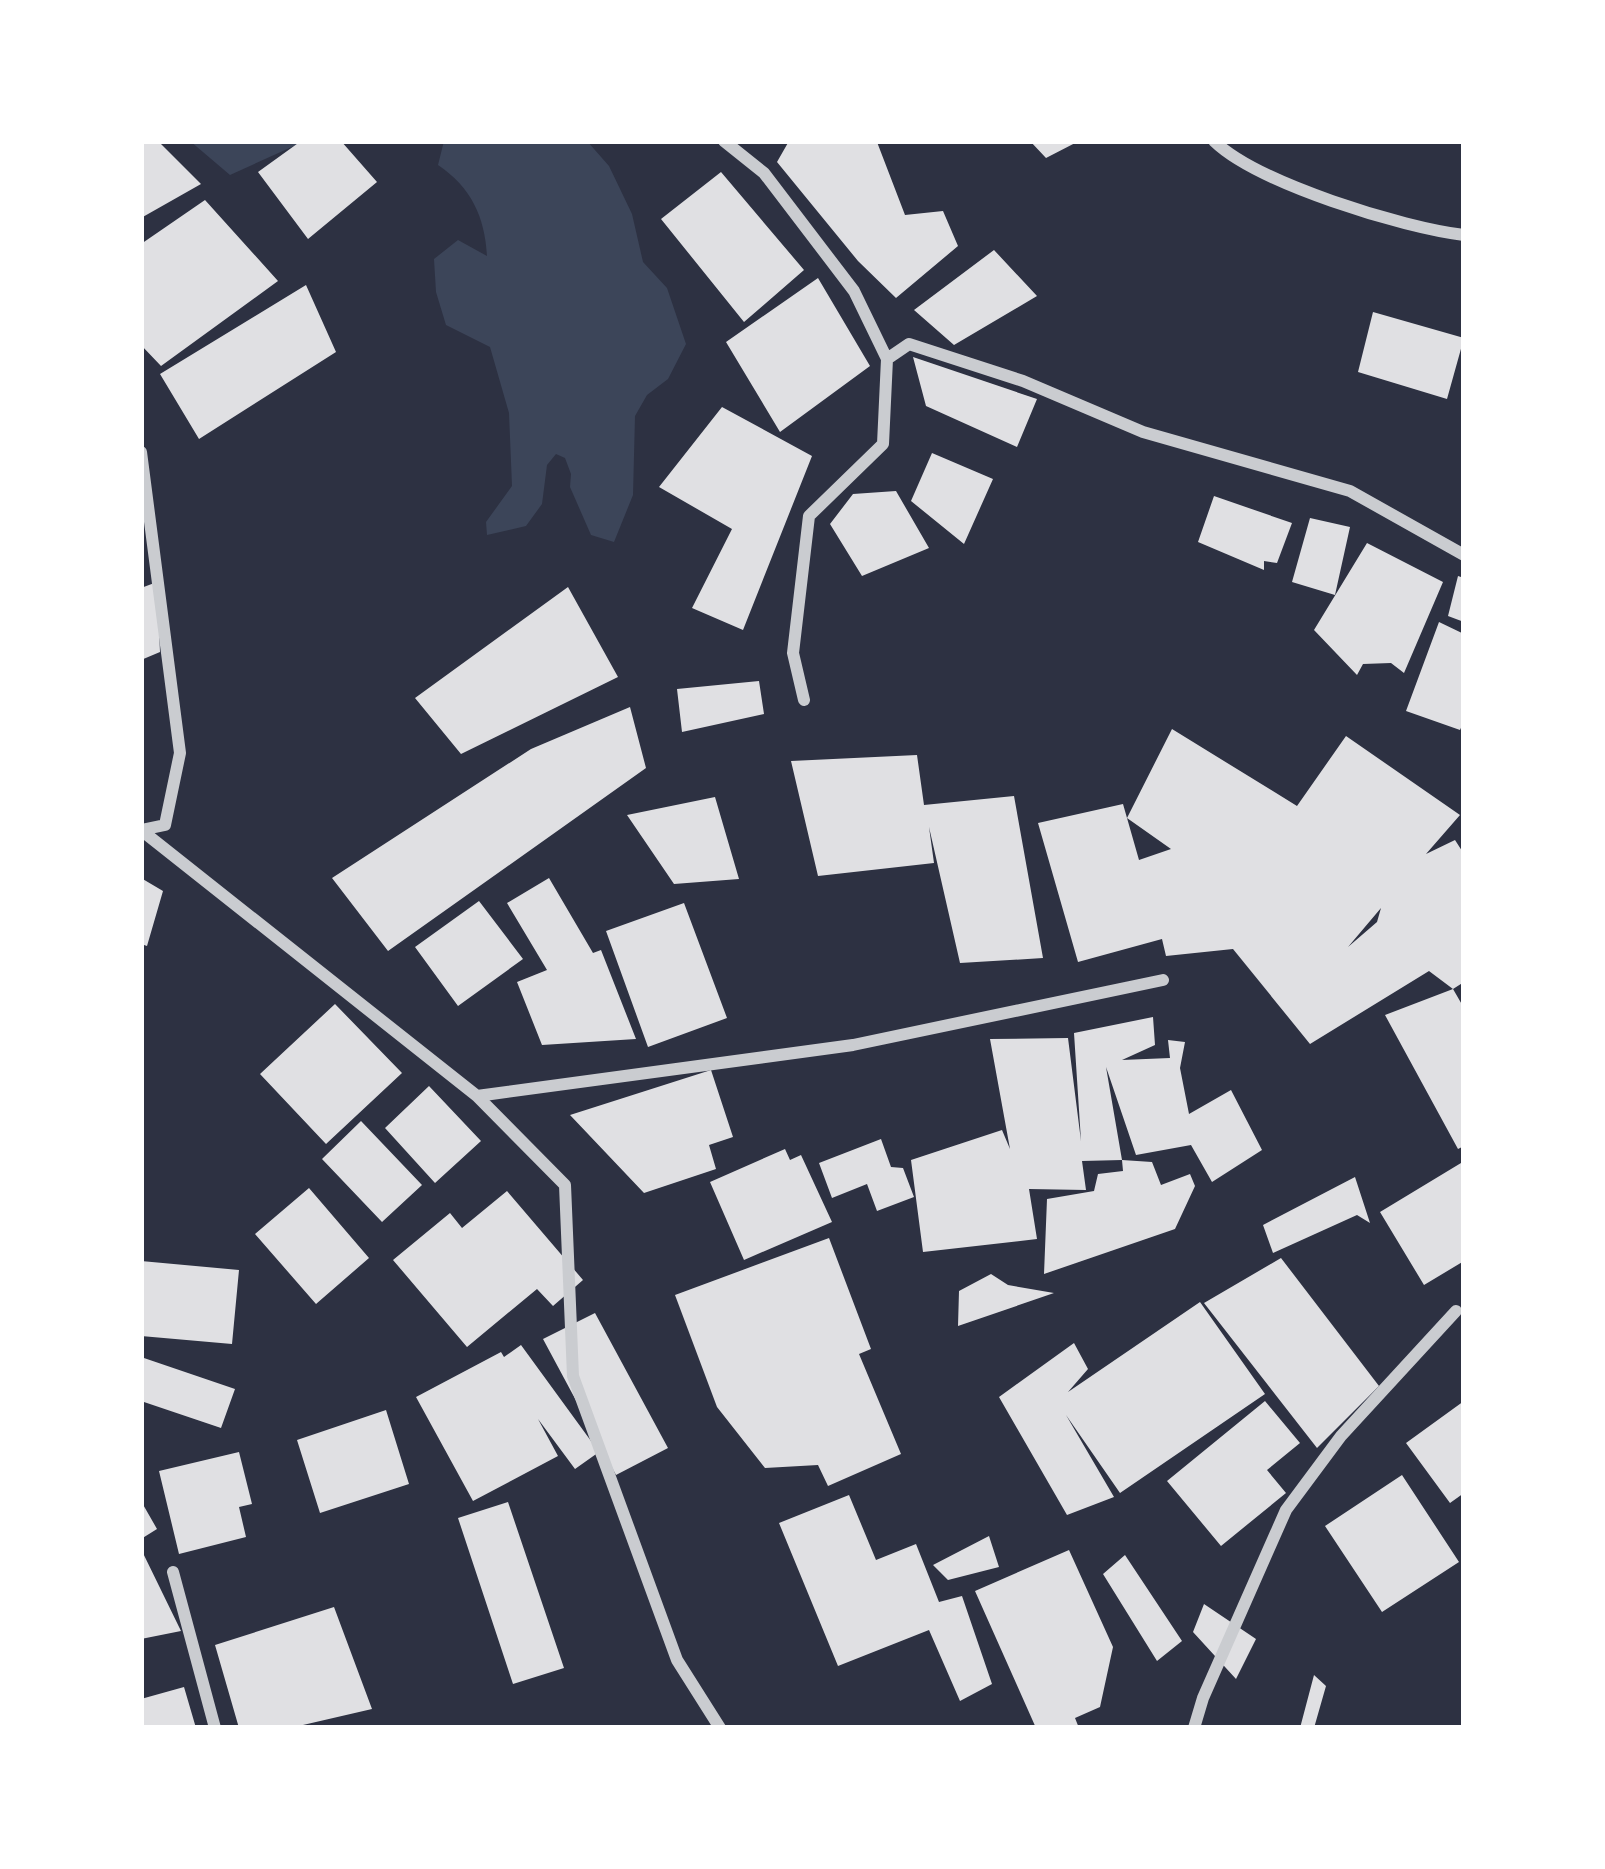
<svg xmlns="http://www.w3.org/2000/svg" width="1605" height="1869" font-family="Montserrat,sans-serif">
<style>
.green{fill:#3c4559}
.building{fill:#e0e0e3;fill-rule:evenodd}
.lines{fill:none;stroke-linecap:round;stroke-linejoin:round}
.minor{stroke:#caccd0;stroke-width:12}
</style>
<rect width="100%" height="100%" fill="#2d3142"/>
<path class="green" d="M190,141H305L230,175Z
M444,141H587L609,166L632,214L643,262L667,288L686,344L668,379L647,395L635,416L633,495L614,542L591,535L570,487L571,474L565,458L556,454L547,465L542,504L526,526L487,535L486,522L512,486L509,413L490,347L446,325L436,292L434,259L458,240L487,256C485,217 471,187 438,165Z"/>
<path class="building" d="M141,141H158L201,184L141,218Z
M301,141H341L377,182L308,239L258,172Z
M789,141L877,142L905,215L943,211L958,246L896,298L858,261L777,162Z
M1030,141H1079L1046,158Z
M721,172L804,270L744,322L661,219Z
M205,200L278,281L161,366L141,345V244Z
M994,250L1037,296L954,345L914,310Z
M818,278L870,366L780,432L726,342Z
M306,285L336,352L199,439L160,374Z
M1373,312L1464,338L1447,399L1358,372Z
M913,357L1037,399L1017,447L926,406Z
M722,407L812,456L743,630L692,608L732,529L659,487Z
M932,453L993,479L964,544L911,501Z
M896,491L929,548L862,576L830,524L853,494Z
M1214,496L1292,523L1277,563L1264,561V570L1198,542Z
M1310,518L1350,527L1335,595L1292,582Z
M1367,543L1443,582L1404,673L1391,663L1363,664L1357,675L1314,630Z
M1458,576L1464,578V622L1448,616Z
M157,582L160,652L141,660V588Z
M568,587L618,677L461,754L415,698Z
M1439,622L1464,634V721L1460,730L1406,711Z
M759,681L764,714L682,732L677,689Z
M630,707L646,768L388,951L332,878L531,749Z
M1172,729L1297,806L1346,736L1460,815L1426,854L1455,840L1464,854V982L1453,989L1464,1008V1146L1458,1149L1385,1015L1453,989L1429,971L1310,1044L1233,949L1166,956L1162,939L1078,962L1038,823L1123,804L1139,860L1171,849L1127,818ZM1381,908L1377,922L1348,947Z
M917,755L924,805L1014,796L1043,958L960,963L929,827L934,863L818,876L791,761Z
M715,797L739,879L674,884L627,815Z
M141,878L163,891L147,946L141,944Z
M549,878L593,953L601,950L636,1039L542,1045L517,982L547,970L507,903Z
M479,901L523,959L458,1006L415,947Z
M684,903L727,1018L648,1047L606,931Z
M335,1004L402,1073L326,1144L260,1074Z
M1153,1017L1155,1045L1122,1060L1170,1058L1168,1040L1185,1042L1180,1068L1189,1114L1231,1090L1262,1150L1212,1182L1191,1145L1136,1155L1106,1067L1122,1160L1082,1161L1086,1190L1029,1189L1037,1239L923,1252L911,1160L1002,1130L1010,1149L990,1039L1068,1038L1081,1141L1074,1033Z
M711,1070L733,1137L709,1145L716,1169L644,1193L570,1115Z
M429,1086L481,1141L435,1183L385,1128Z
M361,1121L422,1185L382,1222L322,1159Z
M881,1139L891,1167L903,1168L914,1197L877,1211L867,1184L832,1198L819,1163Z
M785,1149L790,1160L801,1155L832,1222L744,1260L710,1182Z
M1122,1160L1152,1162L1161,1185L1190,1174L1195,1186L1175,1229L1044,1274L1047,1199L1094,1191L1098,1174L1123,1171Z
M1461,1163L1464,1261L1424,1285L1380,1212Z
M1355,1177L1370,1223L1357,1215L1273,1253L1263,1225Z
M309,1188L369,1258L316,1304L255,1234Z
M507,1191L583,1280L553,1306L537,1289L467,1347L393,1260L450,1213L462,1228Z
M829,1238L871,1349L859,1354L901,1454L828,1486L818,1465L765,1468L717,1407L675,1295Z
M1281,1258L1379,1386L1317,1448L1204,1303Z
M141,1261L239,1270L232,1344L141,1336Z
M991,1274L1008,1285L1054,1293L958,1326L959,1291Z
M1200,1302L1265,1394L1120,1493L1066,1415L1114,1497L1067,1515L999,1397L1074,1343L1088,1369L1068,1392Z
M595,1313L668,1448L616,1475L543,1339Z
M521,1345L599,1452L575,1469L538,1419L558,1456L473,1501L416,1397L501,1352L504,1357Z
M141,1357L235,1389L221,1428L141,1401Z
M1265,1401L1300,1443L1267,1470L1286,1493L1221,1546L1167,1481Z
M1464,1401V1493L1450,1503L1406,1443Z
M386,1410L409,1484L320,1513L297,1440Z
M239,1452L252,1504L239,1507L246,1537L179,1554L159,1471Z
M1402,1475L1459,1562L1382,1612L1325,1526Z
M849,1495L876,1560L916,1544L939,1602L962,1596L992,1684L960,1701L929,1630L838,1666L779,1523Z
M141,1501L157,1529L141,1539Z
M508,1502L564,1668L513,1684L458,1518Z
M989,1536L999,1567L948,1580L933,1565Z
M141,1549L181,1631L141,1639Z
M1069,1550L1113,1647L1100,1707L1075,1718L1079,1728H1036L975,1591Z
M1125,1555L1182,1641L1157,1661L1103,1574Z
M1204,1604L1256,1639L1236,1679L1193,1632Z
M334,1607L372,1709L290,1728H239L215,1645Z
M1314,1675L1326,1686L1314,1728H1300Z
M184,1687L196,1728H141V1699Z"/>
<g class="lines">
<path class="minor" d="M724,141L764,173L854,291L887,359L883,444L809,516L793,653L804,700
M1214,141C1257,183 1403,228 1464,235
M887,359L909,344L1023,381L1143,432L1350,491L1464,555
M141,452L180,753L165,825L141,830
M141,830L477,1096L565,1185L573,1376L677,1660L720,1728
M477,1096L853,1045L1163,980
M173,1572L215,1728
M1194,1728L1203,1698L1286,1510L1341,1436L1456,1311"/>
</g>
<rect width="1605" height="1869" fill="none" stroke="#ffffff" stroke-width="288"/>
</svg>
